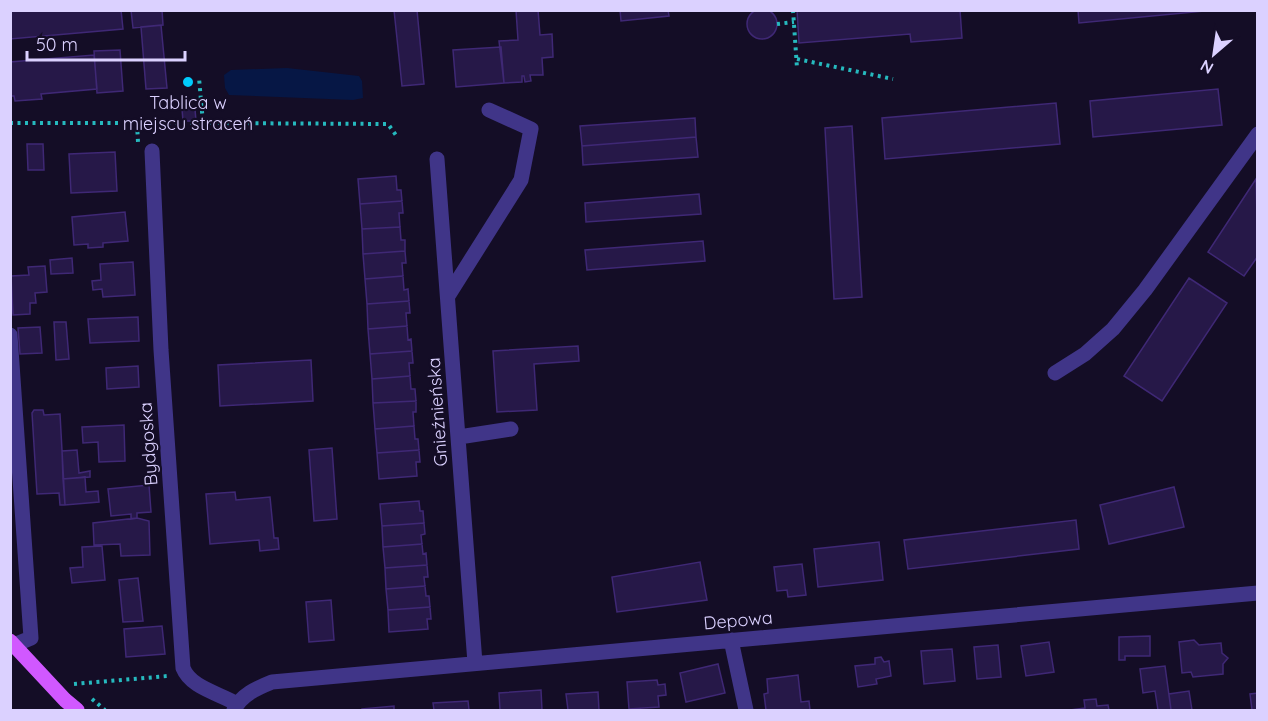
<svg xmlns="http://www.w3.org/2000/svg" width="1268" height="721" font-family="Quicksand,sans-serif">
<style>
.water{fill:#061745}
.building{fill:#261848;stroke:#3f2875;stroke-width:1.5}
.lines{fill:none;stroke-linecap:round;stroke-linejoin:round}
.path{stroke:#26b9be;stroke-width:4;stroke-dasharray:3 4.5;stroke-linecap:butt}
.minor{stroke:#403588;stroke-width:15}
.major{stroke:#d158ff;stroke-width:15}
.poi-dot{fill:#00cbfc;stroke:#140d26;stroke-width:2}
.labels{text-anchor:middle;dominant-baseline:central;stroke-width:4.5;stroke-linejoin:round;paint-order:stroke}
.poi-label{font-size:18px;fill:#dbd1ff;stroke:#140d26}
.street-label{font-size:18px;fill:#dbd1ff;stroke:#140d26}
</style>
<rect width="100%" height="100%" fill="#140d26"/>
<path class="water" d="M287,68L359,76L362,81L363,98L353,100L229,95L225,88L224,75L231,70Z"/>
<path class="building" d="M747 24a15 15 0 1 1 30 0a15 15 0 1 1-30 0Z
M10,10H121L123,29L10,39Z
M131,10H162L163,25L133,28Z
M394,10H417L424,84L402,86Z
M516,10H538L540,35L552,34L553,57L542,58L543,75H530L531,81L525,82L524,76H522V82L504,83L499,41L518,40Z
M620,10H668L669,16L621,21Z
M797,10H960L962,38L911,42L910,34L799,43Z
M1078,10H1215L1079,23Z
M161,25L167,88L146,89L141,27Z
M501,47L504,83L456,87L453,50Z
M120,50L123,91L97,93L94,51Z
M94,55L97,89L41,94L42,99L15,101L14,96H10V62Z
M1218,89L1222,125L1093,137L1090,101Z
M1056,103L1060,144L885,159L882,118Z
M182,109H195L196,121H183Z
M695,118L696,137L582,146L580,126Z
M852,126L862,297L834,299L825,128Z
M696,137L698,157L583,165L582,146Z
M27,144H43L44,170H28Z
M115,152L117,191L71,193L69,154Z
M396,176L397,190H401L402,201L360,204L358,179Z
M1256,179L1258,256L1244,276L1208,252Z
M699,194L701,214L586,222L585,203Z
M402,201L403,213H399L400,227L362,229L360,204Z
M125,212L128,241L103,243V247L88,248V244L74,245L72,217Z
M400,227L401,240H405V251L363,254L362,229Z
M703,241L705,261L587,270L585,250Z
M405,251L406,263H402L403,276L365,279L363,254Z
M72,258L73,273L51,274L50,260Z
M133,262L135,295L103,297L102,289L93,290L92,281L101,280L100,264Z
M45,266L47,292L35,293L36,303H30V314L13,315L11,276L29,275L28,267Z
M403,276L404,290L408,289L409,301L367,304L365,279Z
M1189,278L1227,303L1162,401L1124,376Z
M409,301L410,313H406L407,326L368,329L367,304Z
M138,317L139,341L90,343L88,319Z
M54,322H66L69,359L56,360Z
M407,326L408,340L411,339L412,351L370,354L368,329Z
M40,327L42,353L20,354L18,328Z
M578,346L579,361L534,364L537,410L497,412L493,351Z
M412,351L413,363H409L410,376L372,379L370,354Z
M311,360L313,401L220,406L218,365Z
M138,366L139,387L107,389L106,368Z
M410,376L411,389H415L416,401L373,403L372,379Z
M416,401V412H413L414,426L375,429L373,403Z
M34,410H43L44,415L60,414L65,505H60L59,493L37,494L32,413Z
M124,425L125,461L99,462L98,442L83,443L82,427Z
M414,426L415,439H418L419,450L377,453L375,429Z
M332,448L337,519L314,521L309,450Z
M77,450L79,473L90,471V477L63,479L62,451Z
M419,450L420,462H416L417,476L379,479L377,453Z
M85,477L86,492L98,491L99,502L65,505L63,479Z
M149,485L151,512L137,513V518L131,519V514L111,516L108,489Z
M1174,487L1184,527L1109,544L1100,505Z
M235,492L236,500L270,497L274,538H278L279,549L260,551L259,540L210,544L206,494Z
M419,501L420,511H423L424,523L382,526L380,504Z
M137,518L149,521L150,555L121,556L120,544L94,545L93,523Z
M1076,520L1079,549L908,569L904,540Z
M424,523L425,534L421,535L422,544L383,547L382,526Z
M879,542L883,580L818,587L814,549Z
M422,544L423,554L426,553L427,565L385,568L383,547Z
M102,546L105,580L72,583L70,568L83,567L82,547Z
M700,562L707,600L617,612L612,577Z
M802,564L806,595L788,597L787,590L777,591L774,567Z
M427,565L428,577H424L425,586L386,589L385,568Z
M138,578L143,621L123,622L119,580Z
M425,586L426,596H429L430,607L388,610L386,589Z
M331,600L334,640L309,642L306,602Z
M430,607L431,619H427L428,629L389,632L388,610Z
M162,626L165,654L126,657L124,629Z
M1150,636V656H1125V660H1119V637Z
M1194,640L1199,645L1221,643L1222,653L1228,658L1223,664V674L1193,677L1191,672L1182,673L1179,642Z
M1049,642L1054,672L1026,676L1021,646Z
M998,645L1001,677L977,679L974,647Z
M952,649L955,681L924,684L921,651Z
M881,657L884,662L889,661L891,676L876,679L877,684L858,687L855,666L875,664V658Z
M718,664L725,693L686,702L680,673Z
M1165,666L1171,710H1158L1155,691L1143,693L1140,669Z
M798,675L801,702L809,701L810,710H766L764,694L768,693L767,679Z
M657,680L658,685L665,684L666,695L658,696L659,707L629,709L627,682Z
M541,690L542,710H500L499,693Z
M1189,691L1192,710H1171L1169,694Z
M598,692L599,710H568L566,694Z
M1258,693V710H1252L1250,694Z
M1096,699L1097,706L1108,705L1109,710H1070L1085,708L1084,700Z
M468,701L469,710H434L433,703Z
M394,706V710H362V709Z"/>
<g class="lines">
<path class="path" d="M793,10L797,68
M777,24L794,22
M797,59L893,79
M10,123H203L199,78
M203,123L388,124L398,138
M137,124L138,142
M74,684L168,676
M92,699L105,710"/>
<path class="minor" d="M152,151L161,350L183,668C191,688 219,693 237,704
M437,159L475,663
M448,296L521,180L531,129L489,110
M10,335L31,638L14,645L10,644
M1055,373L1085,354L1113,329L1145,290L1258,134
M459,437L511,429
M731,640L746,710
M234,710C241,695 257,688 272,682L1258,593"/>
<path class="major" d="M10,641L65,700L77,710"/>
</g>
<circle class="poi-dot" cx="188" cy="82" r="6"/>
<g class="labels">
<g class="poi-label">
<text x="188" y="102">Tablica w<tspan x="188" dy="21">miejscu straceń</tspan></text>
</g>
<g class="street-label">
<text transform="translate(437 412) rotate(-94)">Gnieźnieńska</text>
<text transform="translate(148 444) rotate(-94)">Bydgoska</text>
<text transform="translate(738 620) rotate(-5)">Depowa</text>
</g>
</g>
<rect width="1268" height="721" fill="none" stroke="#dbd1ff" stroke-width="24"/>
<g transform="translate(1214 54) rotate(209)" stroke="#140d26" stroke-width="4.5" paint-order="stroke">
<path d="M0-4.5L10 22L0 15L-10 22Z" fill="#dbd1ff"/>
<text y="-9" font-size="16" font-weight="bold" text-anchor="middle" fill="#dbd1ff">N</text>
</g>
<path d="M27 51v9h158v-9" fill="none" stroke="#dbd1ff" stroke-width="3"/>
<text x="36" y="51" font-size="18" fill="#dbd1ff" stroke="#140d26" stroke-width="4.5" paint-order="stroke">50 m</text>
</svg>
